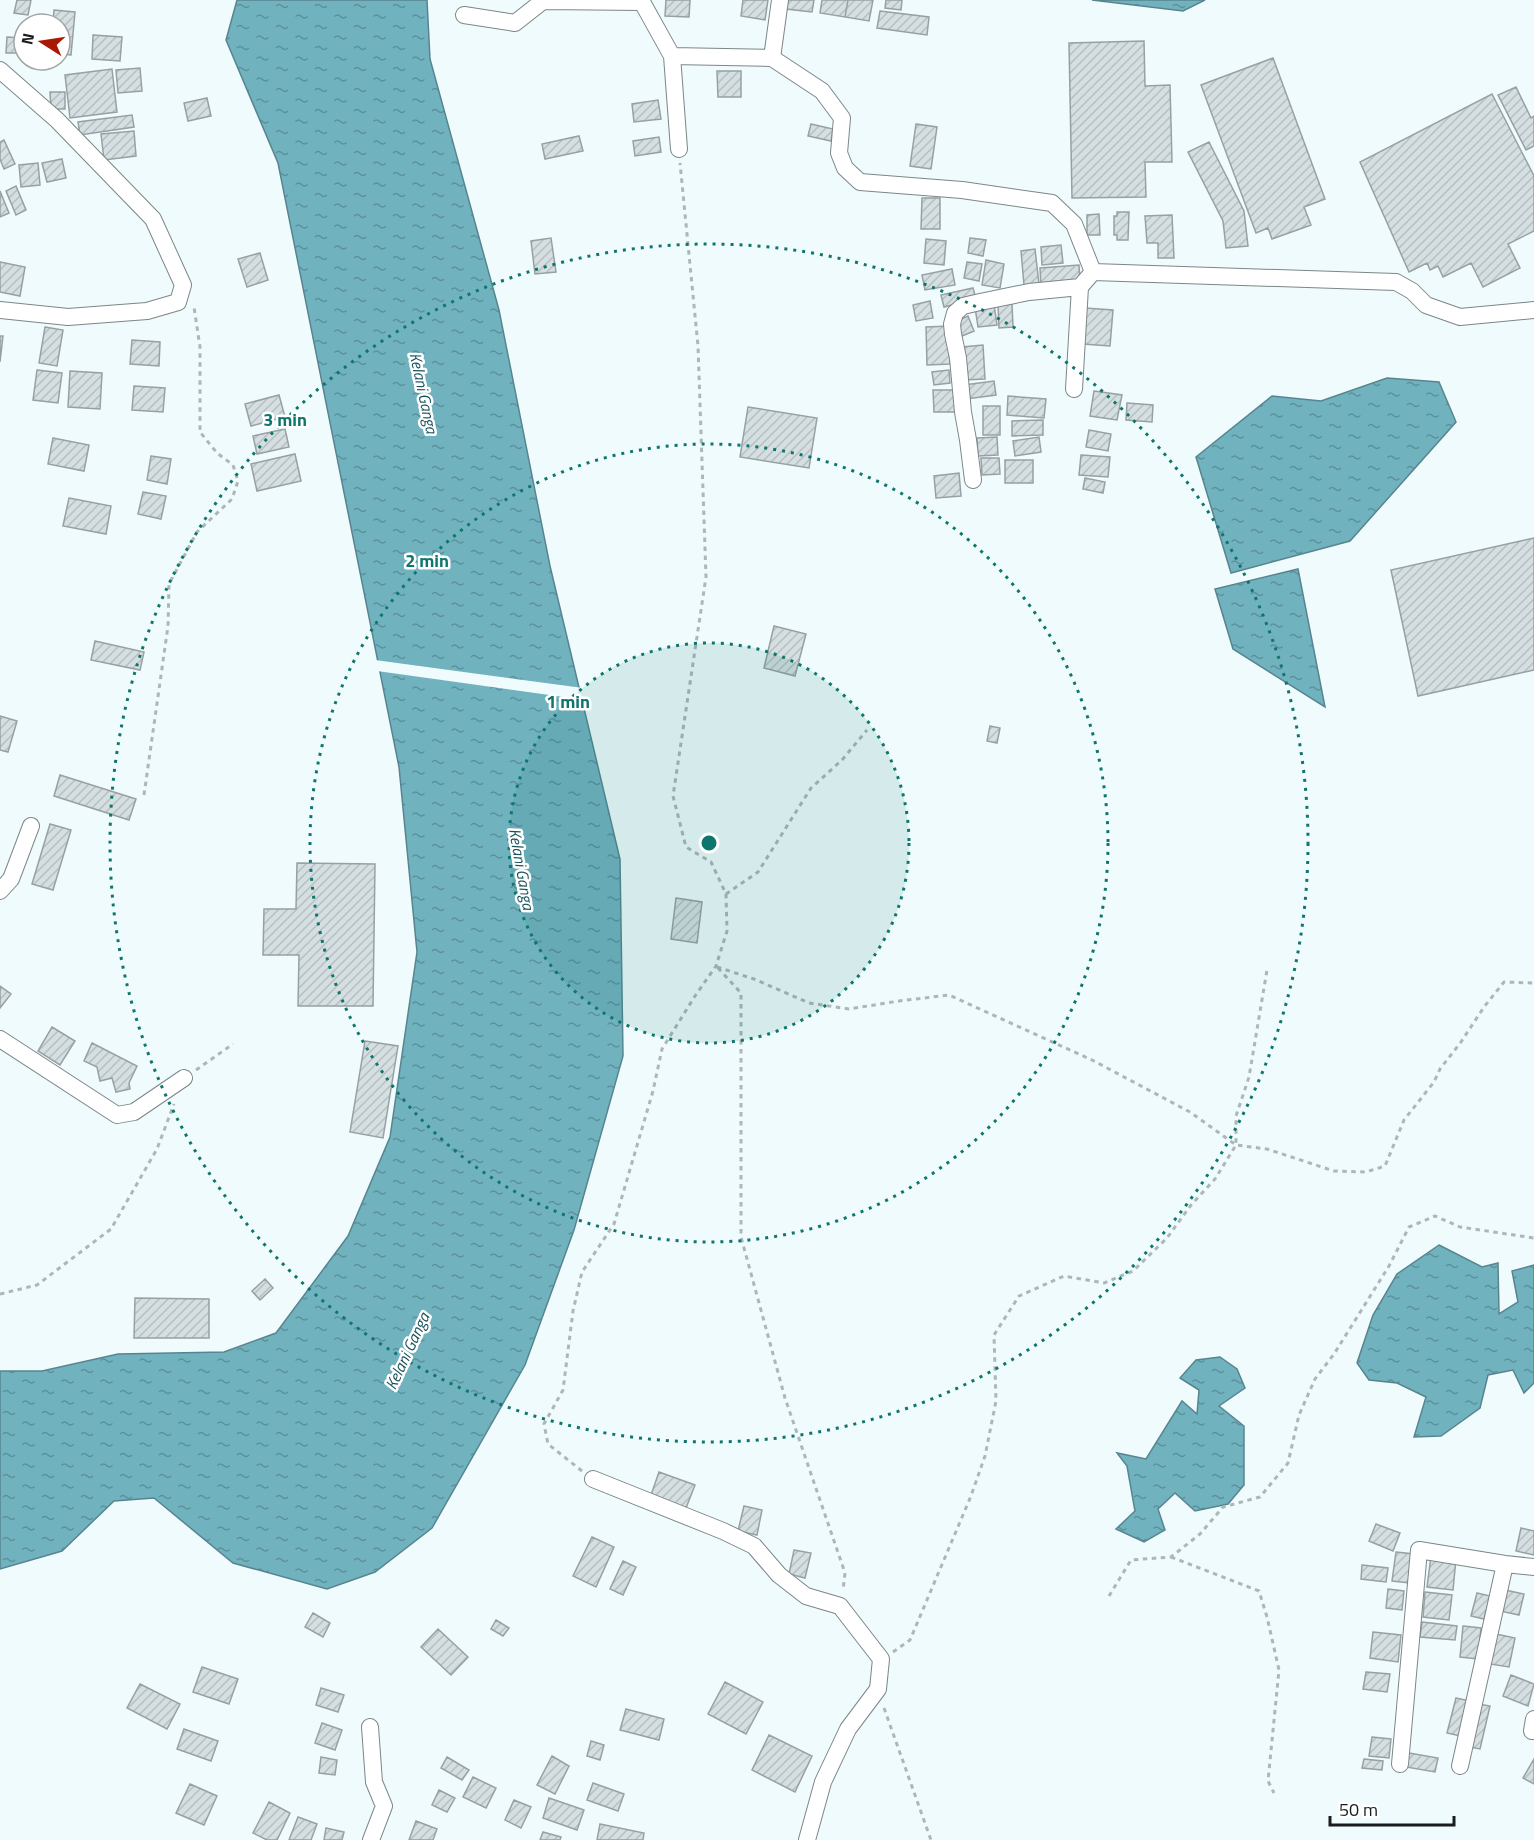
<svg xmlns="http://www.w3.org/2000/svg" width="1534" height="1840" font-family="'Titillium Web',sans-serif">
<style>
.water{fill:url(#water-ripples);stroke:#57858f;stroke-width:1.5}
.pier{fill:#f0fbfd}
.building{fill:url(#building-hatch);stroke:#97a0a2;stroke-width:1.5}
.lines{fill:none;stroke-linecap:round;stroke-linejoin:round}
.minor-casing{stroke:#7c8688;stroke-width:18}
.path{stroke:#aeb6b8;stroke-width:3;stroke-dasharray:4.5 4.5;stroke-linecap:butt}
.minor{stroke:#fff;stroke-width:16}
.ring{fill:none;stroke:#0f766e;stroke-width:3;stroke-dasharray:3 6}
.labels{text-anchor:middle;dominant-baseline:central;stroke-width:5;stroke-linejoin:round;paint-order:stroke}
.water-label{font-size:16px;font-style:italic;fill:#1a525c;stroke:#fff}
.centre{fill:#0f766e;stroke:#fff;stroke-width:3}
.ring-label{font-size:18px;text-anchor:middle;font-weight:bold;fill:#0f766e;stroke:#fff;stroke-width:5;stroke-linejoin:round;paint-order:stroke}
</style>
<defs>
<pattern id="water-ripples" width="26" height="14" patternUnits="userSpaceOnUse" patternTransform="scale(1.5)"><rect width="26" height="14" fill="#71b2bf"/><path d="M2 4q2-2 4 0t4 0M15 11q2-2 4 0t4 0" fill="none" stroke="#5c909b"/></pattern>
<pattern id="building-hatch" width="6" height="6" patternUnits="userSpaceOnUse" patternTransform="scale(1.5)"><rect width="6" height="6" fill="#d5dfe1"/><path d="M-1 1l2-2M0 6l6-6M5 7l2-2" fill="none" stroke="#b6bfc1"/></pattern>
</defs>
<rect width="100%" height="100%" fill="#f0fbfd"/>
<path class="water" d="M237,0H427L430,59L499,310L550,566L620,859L623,1056L574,1230L525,1365L432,1528L375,1572L327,1589L233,1563L154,1498L114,1501L62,1551L0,1569V1371H42L118,1354L224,1352L276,1333L348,1236L390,1137L417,952L399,767L278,163L226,40Z
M1092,0H1205L1183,11Z
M1387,378L1439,382L1456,422L1350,541L1231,573L1196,457L1272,396L1321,401Z
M1298,569L1325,707L1233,649L1215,589Z
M1439,1245L1482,1267L1498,1263L1499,1314L1518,1302L1512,1271L1534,1265V1383L1524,1393L1513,1370L1488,1375L1480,1408L1441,1436L1414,1437L1426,1397L1397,1383L1369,1380L1357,1363L1373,1315L1397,1274Z
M1220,1357L1237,1369L1245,1388L1219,1406L1244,1426V1485L1228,1504L1195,1511L1175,1493L1158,1509L1165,1530L1144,1542L1116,1529L1135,1511L1127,1466L1117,1453L1146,1459L1182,1401L1197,1414L1199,1390L1180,1378L1196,1360Z"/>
<path class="pier" d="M375,660L583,688L585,700L377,671Z"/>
<path class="building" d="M17,0H31L28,15L14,13Z
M666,0H690L689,17L665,16Z
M743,0H768L765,20L741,16Z
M787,0H814L812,12L786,9Z
M822,0H848L845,17L820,13Z
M848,0H873L869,21L845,17Z
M886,0H902L901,10L885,8Z
M54,10L75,12L71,55L60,54V24H53Z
M880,11L929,17L927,35L877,28Z
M24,30V59H22Z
M93,35L122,37L120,61L92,59Z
M7,37L22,38V53H6Z
M1144,41L1145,86L1170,85L1172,162H1145L1146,197L1072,198L1069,43Z
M1273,58L1325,199L1304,207L1311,225L1272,239L1268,228L1256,233L1201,85Z
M140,68L142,91L118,93L116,70Z
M112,69L117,112L70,118L65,75Z
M717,71H741V97H718Z
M1516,87L1531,118L1534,116V146L1526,150L1498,95Z
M50,92H65V109H51Z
M1492,94L1534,176V231L1508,244L1520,268L1483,287L1471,263L1443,277L1438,266L1430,270L1427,263L1409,272L1360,162Z
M207,98L211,116L188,121L184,103Z
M658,100L661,119L634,122L632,104Z
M132,115L134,127L80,135L78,122Z
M811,124L833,129L831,141L808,136Z
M916,124L937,127L931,169L910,166Z
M134,131L136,156L104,160L101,134Z
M579,136L583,151L545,159L542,144Z
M659,137L661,152L635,156L633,141Z
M4,140L15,164L4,169L0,159V142Z
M1209,142L1244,211L1248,246L1226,248L1223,221L1188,152Z
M62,159L66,178L47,182L42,163Z
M38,163L40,185L21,187L19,165Z
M16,186L26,210L16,215L6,191Z
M0,191L9,213L0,217Z
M922,198H940V229H921Z
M1117,212H1129L1128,240H1117V235H1114V216H1117Z
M1099,214L1100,235H1087V215Z
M1172,215L1174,258H1158V243H1147L1145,216Z
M551,238L556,272L535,274L531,241Z
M970,238L986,240L983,256L968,253Z
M926,239L946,241L944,265L924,263Z
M1061,245L1063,263L1042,265L1041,247Z
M1035,249L1039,284L1024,285L1021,251Z
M260,253L268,280L247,287L238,259Z
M986,260L1004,264L1000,288L982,285Z
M0,262L25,267L20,296L0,292Z
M967,262L982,264L979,281L964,278Z
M1079,265L1080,283L1041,286L1040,268Z
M952,269L955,285L925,290L922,275Z
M973,288L976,299L944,307L941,295Z
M930,301L933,318L916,321L913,305Z
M994,304L997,325L978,327L975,307Z
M1012,304L1013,327L999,328L998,305Z
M1085,308L1113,310L1110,346L1083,344Z
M968,316L974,331L962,336L955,322Z
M949,326L950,364L927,365L926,327Z
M45,327L63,330L57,366L39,363Z
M0,336H3L0,362Z
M132,340L160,342L159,366L130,364Z
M983,345L985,379L964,380L962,347Z
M37,370L62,373L58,403L33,400Z
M949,370L950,383L934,385L932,372Z
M70,371L102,373L100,409L68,407Z
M994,381L996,395L966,399L964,385Z
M134,386L165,388L163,412L132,410Z
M933,390H957V412H934Z
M1094,391L1122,395L1117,420L1090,416Z
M279,395L285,417L251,426L245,404Z
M1008,396L1046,399L1044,418L1007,415Z
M1127,403L1153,405L1152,422L1126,420Z
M983,406H1000V435H983Z
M748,407L817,418L809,468L740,457Z
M1043,420V435L1012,436V421Z
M285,429L289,447L257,454L253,436Z
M1089,430L1111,434L1108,451L1086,447Z
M997,437L998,455L978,456L977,438Z
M1039,437L1041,452L1015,456L1013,441Z
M53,438L89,445L84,471L48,464Z
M295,454L301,481L257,491L251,464Z
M1081,455L1110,457L1108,477L1079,475Z
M151,456L171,459L167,484L147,480Z
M981,458H999L1000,474L982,475Z
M1005,460H1033V483H1005Z
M959,473L961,496L936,498L934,476Z
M1085,478L1105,482L1103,493L1083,489Z
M143,492L166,496L161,519L138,514Z
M69,498L111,506L106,534L63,526Z
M1534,538V670L1418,696L1391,570Z
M774,626L806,634L795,676L764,668Z
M95,641L144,652L140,670L91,660Z
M0,716L17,721L8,752L0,750Z
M990,726L1000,728L997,743L987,741Z
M60,775L136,799L129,820L54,796Z
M50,824L71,830L53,890L32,884Z
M297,863L375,864L373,1006H298L299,955H263L264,909H296Z
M676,898L702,902L697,943L671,939Z
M0,986L11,994L0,1008Z
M52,1027L75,1041L60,1065L38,1051Z
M365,1041L398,1046L383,1138L350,1132Z
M92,1043L137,1066L129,1083L130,1089L116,1092L112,1078L100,1081L97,1067L84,1061Z
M265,1279L273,1288L260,1300L252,1291Z
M135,1298L209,1299V1338H134Z
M659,1472L695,1485L686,1508L651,1495Z
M744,1506L762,1510L757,1535L738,1531Z
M1376,1524L1400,1533L1393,1551L1369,1541Z
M1521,1528L1534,1531V1555L1516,1551Z
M592,1537L614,1547L596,1587L573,1576Z
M794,1550L811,1553L805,1578L789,1574Z
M1396,1552L1414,1554L1410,1583L1392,1581Z
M1431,1556L1456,1559L1453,1590L1427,1587Z
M623,1561L636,1567L623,1595L610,1589Z
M1362,1565L1388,1568L1386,1582L1361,1579Z
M1388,1589L1404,1591L1402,1610L1386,1608Z
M1505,1590L1524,1594L1519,1615L1500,1611Z
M1425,1592L1452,1595L1449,1620L1423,1617Z
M1477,1593L1490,1596L1484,1619L1471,1616Z
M313,1613L330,1623L323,1637L305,1627Z
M496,1620L509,1628L503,1636L491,1629Z
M1422,1622L1457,1626L1455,1640L1420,1637Z
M1463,1626L1481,1628L1478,1659L1460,1657Z
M438,1629L468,1657L451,1675L421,1647Z
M1373,1632L1401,1635L1398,1662L1370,1658Z
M1496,1634L1515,1638L1509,1667L1490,1664Z
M202,1667L238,1679L229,1704L193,1692Z
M1366,1672L1390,1674L1387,1692L1363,1689Z
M1511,1675L1534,1684L1528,1706L1503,1696Z
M725,1682L763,1702L746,1734L708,1714Z
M140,1684L180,1704L167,1729L127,1708Z
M321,1688L344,1695L338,1712L316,1705Z
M1456,1698L1470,1701L1461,1736L1447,1733Z
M1479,1704L1490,1706L1480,1749L1469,1747Z
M626,1709L664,1719L659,1740L620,1730Z
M322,1723L342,1730L335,1750L315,1743Z
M184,1729L218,1741L211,1761L177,1749Z
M769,1735L812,1756L795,1792L752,1770Z
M1372,1737L1391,1739L1389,1758L1369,1756Z
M591,1741L604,1745L600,1760L587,1756Z
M1409,1753L1438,1758L1435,1772L1406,1767Z
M552,1756L569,1766L555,1794L537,1785Z
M321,1757L337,1760L335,1775L319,1773Z
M447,1757L469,1770L462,1780L441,1768Z
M1364,1759L1383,1761L1382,1770L1362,1768Z
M1534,1759V1784L1523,1778Z
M473,1777L496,1788L486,1808L463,1797Z
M593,1783L624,1794L618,1811L587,1800Z
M190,1784L217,1796L204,1825L176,1813Z
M439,1790L455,1798L447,1812L432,1805Z
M549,1798L584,1810L577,1830L543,1818Z
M514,1800L531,1807L521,1828L505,1820Z
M269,1802L290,1813L277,1840H267L253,1833Z
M298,1817L317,1824L311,1840H289Z
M416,1821L437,1829L433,1840H409Z
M600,1824L644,1833L643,1840H597Z
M326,1828L344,1832L342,1840H324Z
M543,1832L561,1837L560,1840H540Z"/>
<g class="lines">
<defs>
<path id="minor" d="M464,15L515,23L543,1L642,2L672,56L679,149
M672,56L772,58L780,0
M772,58L822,91L842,118L839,153L845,168L860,182L962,190L1052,203L1074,224L1093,272
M0,70L57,120L153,219L183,285L178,302L147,311L68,317L0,310
M1074,389L1080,287L1093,272L1396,282L1412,291L1426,305L1460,317L1534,310
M973,480L968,440L963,412L958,358L953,334L952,324L955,313L963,306L980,302L1029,292L1080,287
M0,891L11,879L31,826
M0,1039L117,1115L134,1112L184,1078
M593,1479L723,1531L754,1546L779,1575L806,1596L840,1606L881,1659L878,1689L848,1729L823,1782L807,1840
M370,1727L374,1782L384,1806L371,1840
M1532,1731L1534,1719
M1400,1764L1419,1550L1505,1564L1534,1567
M1460,1766L1505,1564"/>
</defs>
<use href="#minor" class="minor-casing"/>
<path class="path" d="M144,795L168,626L169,584L197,532L232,499L238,481L233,465L217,453L200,432V347L194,307
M726,894L758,872L811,788L842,760L867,730
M717,967L754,979L809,1003L849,1009L899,1001L949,995L1092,1060L1190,1112L1236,1145L1267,1149L1334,1171L1366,1172L1385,1166L1404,1120L1434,1082L1440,1069L1461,1042L1484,1007L1504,982L1534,983
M718,968L741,993V1237L785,1398L845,1573L843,1590
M196,1070L233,1044
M0,1294L37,1285L111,1229L157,1149L174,1104
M582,1471L548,1444L544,1424L563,1390L573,1311L582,1272L614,1224L653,1091L662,1049L695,996L716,966L727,931L726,894L711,862L686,847L673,796L706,577L698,346L680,163
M1171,1557L1259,1591L1267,1617L1279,1670L1268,1781L1274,1793
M1109,1596L1131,1560L1171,1557L1200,1534L1223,1507L1260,1497L1288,1463L1299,1415L1315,1379L1334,1354L1389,1266L1409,1227L1435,1216L1460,1227L1534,1238
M893,1652L910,1640L971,1496L985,1456L996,1401L994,1335L1019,1296L1064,1276L1104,1283L1133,1271L1167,1238L1191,1205L1215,1179L1236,1145V1116L1249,1077L1267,970
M884,1708L931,1840"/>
<use href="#minor" class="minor"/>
</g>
<circle cx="709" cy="843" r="200" fill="#0f766e" fill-opacity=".12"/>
<g class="ring">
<circle cx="709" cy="843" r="200"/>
<circle cx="709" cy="843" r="399"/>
<circle cx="709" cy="843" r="599"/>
</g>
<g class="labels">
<g class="water-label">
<text transform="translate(424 393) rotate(78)">Kelani Ganga</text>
<text transform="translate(522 869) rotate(80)">Kelani Ganga</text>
<text transform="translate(407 1351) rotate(-65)">Kelani Ganga</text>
</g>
</g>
<circle cx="709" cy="843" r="9" class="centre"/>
<g class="ring-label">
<text x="285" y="426">3 min</text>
<text x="427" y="567">2 min</text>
<text x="568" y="708">1 min</text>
</g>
<g transform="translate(42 42) rotate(282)"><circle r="28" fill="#ffffff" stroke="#a3a5a5" stroke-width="1.5"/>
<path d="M0-4.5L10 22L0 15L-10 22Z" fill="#a91804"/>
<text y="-9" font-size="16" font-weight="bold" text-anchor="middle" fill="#1a1d1e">N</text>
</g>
<path d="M1330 1816v9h124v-9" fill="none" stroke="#1a1d1e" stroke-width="3"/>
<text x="1339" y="1816" font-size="18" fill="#1a1d1e" stroke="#ffffff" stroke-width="4.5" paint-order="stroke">50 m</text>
</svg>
